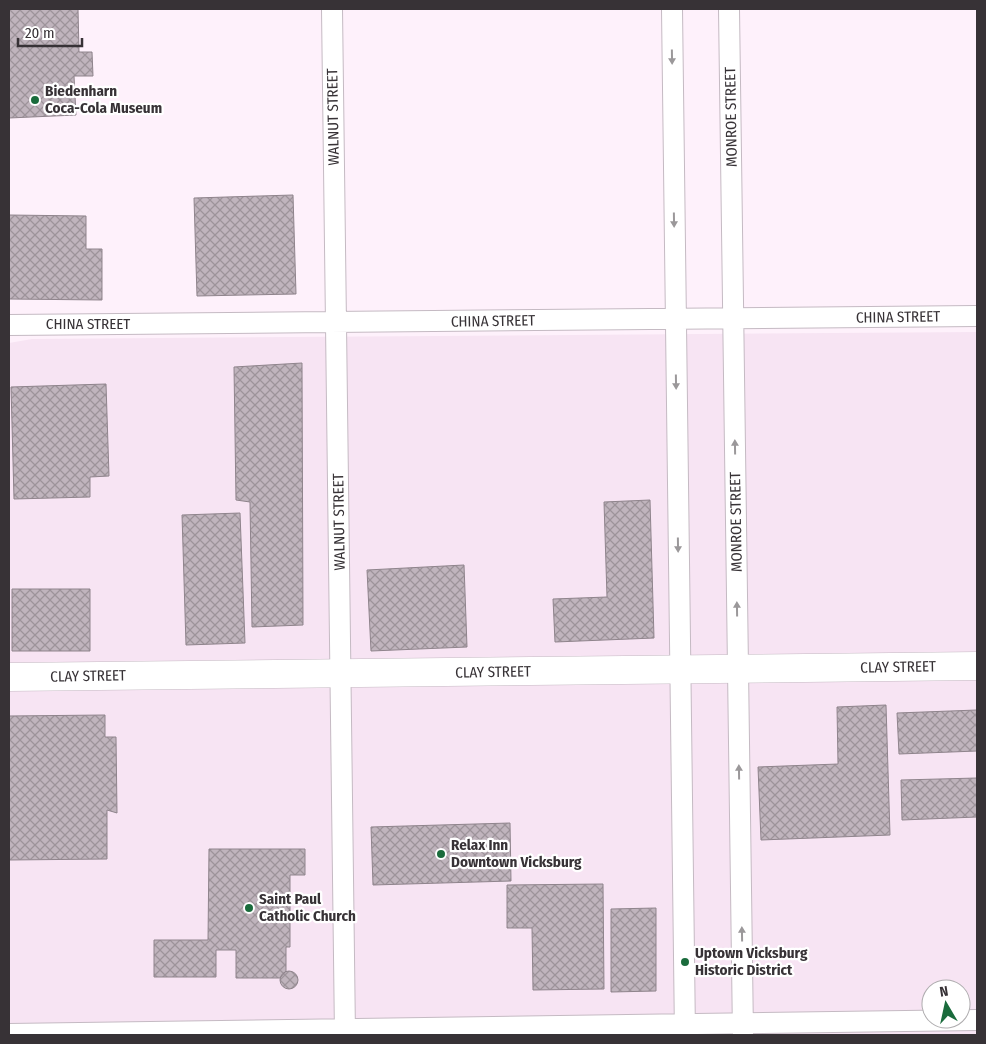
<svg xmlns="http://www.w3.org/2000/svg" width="986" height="1044" font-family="'Fira Sans Condensed',sans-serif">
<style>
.built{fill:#f7e4f3;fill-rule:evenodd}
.building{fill:url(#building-cross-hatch);stroke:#8f848c}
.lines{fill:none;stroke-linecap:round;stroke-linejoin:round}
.street-casing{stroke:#c5bac3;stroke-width:22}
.primary-casing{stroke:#c5bac3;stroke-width:29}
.street{stroke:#fff;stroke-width:20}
.primary{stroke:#fff;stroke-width:28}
.oneway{fill:#9b989a}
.poi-dot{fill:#1a6b3c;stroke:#fff;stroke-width:2}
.labels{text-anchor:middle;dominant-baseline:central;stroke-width:4.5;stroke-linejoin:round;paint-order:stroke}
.poi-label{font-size:15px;font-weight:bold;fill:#373236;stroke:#fff;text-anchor:start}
.street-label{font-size:15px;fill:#373236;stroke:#fff}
</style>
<defs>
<pattern id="building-cross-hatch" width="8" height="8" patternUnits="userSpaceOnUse" patternTransform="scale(1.25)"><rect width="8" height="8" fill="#c0b4bd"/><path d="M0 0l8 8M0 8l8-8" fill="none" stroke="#9d939a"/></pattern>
</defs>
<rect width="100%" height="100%" fill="#fef1fb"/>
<path class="built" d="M977,332V1035H9V343L32,339ZM931,989H961V1019H931Z"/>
<path class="building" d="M9,9H78L79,52H92L93,76H74L76,115L9,118Z
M293,195L296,294L197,296L194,198Z
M9,215L86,216V249H102V300L9,299Z
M302,363L303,625L252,627L250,502L236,500L234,367Z
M106,384L109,476L90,477V497L14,499L11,387Z
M650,500L654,638L555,642L553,599L607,597L604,502Z
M240,513L245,643L186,645L182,515Z
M464,565L467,647L371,651L367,570Z
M12,589H90V651H12Z
M886,705L890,835L761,840L758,767L838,764L837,707Z
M977,710V751L899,754L897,713Z
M105,715V737H116L117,813L107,810V859L9,860V716Z
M977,778V817L902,820L901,780Z
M510,823L511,881L373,885L371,827Z
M209,849H305V875H290V947H286V971L280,978H236V950H216V977H154V940H208Z
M603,884L604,989L533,990L532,928H507V885Z
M656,908V991L611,992V909Z
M280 980a9 9 0 1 1 18 0a9 9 0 1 1-18 0Z"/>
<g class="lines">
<defs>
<path id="street" d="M332,9L345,1035
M672,9L685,1035
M729,9L743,1035
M9,325L977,316
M9,1034L977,1020"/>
<path id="primary" d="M9,677L977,666"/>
</defs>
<use href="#street" class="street-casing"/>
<use href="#primary" class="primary-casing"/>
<use href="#street" class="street"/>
<use href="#primary" class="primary"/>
</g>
<defs><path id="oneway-solid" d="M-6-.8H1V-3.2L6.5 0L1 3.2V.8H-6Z" transform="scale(1.25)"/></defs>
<g class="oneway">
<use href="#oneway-solid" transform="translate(672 57) rotate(89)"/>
<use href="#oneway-solid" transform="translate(674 220) rotate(89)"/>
<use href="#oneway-solid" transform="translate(676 382) rotate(89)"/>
<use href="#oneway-solid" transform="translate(735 447) rotate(-91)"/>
<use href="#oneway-solid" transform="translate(678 545) rotate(89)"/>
<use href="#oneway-solid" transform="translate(737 609) rotate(-91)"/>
<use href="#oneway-solid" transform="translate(739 772) rotate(-91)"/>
<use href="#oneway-solid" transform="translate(742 934) rotate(-91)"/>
</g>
<g class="poi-dot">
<circle cx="35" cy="100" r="5"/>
<circle cx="441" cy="854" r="5"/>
<circle cx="249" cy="908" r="5"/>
<circle cx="685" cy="962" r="5"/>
</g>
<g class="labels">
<g class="poi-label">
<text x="45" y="91">Biedenharn<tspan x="45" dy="17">Coca-Cola Museum</tspan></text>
<text x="451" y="845">Relax Inn<tspan x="451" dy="17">Downtown Vicksburg</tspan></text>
<text x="259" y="899">Saint Paul<tspan x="259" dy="17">Catholic Church</tspan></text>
<text x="695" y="953">Uptown Vicksburg<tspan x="695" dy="17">Historic District</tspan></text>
</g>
<g class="street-label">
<text transform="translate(333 117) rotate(-91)">WALNUT STREET</text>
<text transform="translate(731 117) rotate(-91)">MONROE STREET</text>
<text transform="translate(898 317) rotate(-1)">CHINA STREET</text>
<text transform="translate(493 321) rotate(-1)">CHINA STREET</text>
<text x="88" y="324">CHINA STREET</text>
<text transform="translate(339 522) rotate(-91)">WALNUT STREET</text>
<text transform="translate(736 522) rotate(-91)">MONROE STREET</text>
<text transform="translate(898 667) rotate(-1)">CLAY STREET</text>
<text transform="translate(493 672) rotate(-1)">CLAY STREET</text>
<text transform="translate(88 676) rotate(-1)">CLAY STREET</text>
</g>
</g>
<rect width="986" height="1044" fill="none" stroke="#373236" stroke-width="20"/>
<g transform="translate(946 1004) rotate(351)"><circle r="24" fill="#ffffff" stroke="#afadaf"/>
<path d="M0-4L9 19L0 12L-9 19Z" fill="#1a6b3c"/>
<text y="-8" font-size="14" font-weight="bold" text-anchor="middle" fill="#373236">N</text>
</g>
<path d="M18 38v8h64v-8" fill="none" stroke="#373236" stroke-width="2.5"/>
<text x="25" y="38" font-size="15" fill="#373236" stroke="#ffffff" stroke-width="4" paint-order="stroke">20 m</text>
</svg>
